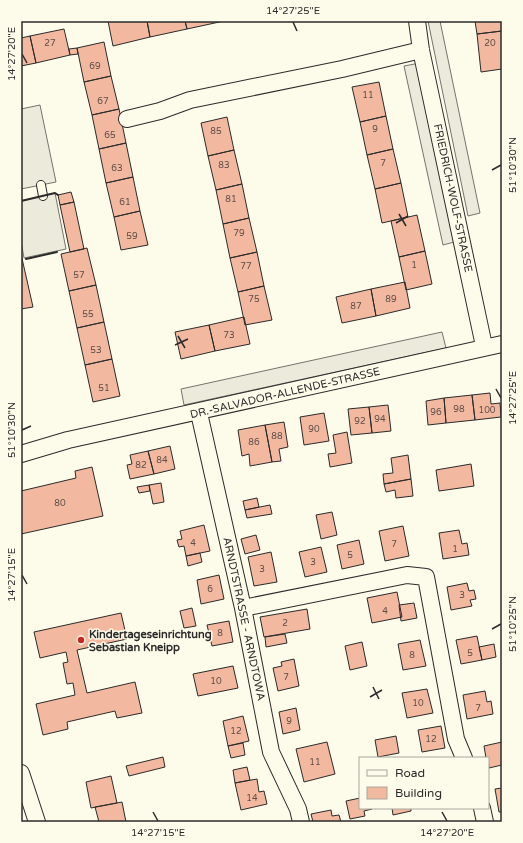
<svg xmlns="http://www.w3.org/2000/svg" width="523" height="843" font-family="'Varela Round',sans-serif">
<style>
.parking{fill:#eceadb;stroke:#74746e}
.building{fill:#f2b8a0;stroke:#2b2b2b}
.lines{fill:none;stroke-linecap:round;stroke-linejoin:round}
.service-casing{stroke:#2b2b2b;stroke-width:10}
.minor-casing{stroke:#2b2b2b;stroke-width:18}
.service{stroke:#fdfbea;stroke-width:8}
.minor{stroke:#fdfbea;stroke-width:16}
.wall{stroke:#2b2b2b;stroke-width:2}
.ticks{fill:none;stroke:#2b2b2b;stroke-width:1.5}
.poi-dot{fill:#c62828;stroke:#fdfbea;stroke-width:1.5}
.labels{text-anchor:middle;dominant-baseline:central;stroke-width:3;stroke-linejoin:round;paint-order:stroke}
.number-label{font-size:9px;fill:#5d4e48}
.street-label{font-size:11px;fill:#2b2b2b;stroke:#fdfbea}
.poi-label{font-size:11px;font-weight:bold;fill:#2b2b2b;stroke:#fdfbea;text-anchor:start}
.neatline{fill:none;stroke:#2b2b2b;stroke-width:1.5}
.ticks-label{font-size:10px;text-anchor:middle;fill:#2b2b2b}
</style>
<rect width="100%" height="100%" fill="#fdfbea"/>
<path class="parking" d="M428,21H440L480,213L468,216Z
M420,63L458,241L443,245L404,66Z
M40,105L56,182L21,189V109Z
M55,193L66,249L24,258L21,241V201Z
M442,332L446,348L184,405L181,389Z"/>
<path class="building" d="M108,21H147L150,37L113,46Z
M147,21H185L187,29L150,37Z
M185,21H224L187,29Z
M475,21H502V31L477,34Z
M64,29L70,55L36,63L30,36Z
M502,31V69L481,72L477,34Z
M30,36L36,63L21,66V38Z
M104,42L111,76L84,82L77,48Z
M77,48L78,54L70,55L69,49Z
M111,76L119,109L92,115L84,82Z
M379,82L386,116L360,122L352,87Z
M119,109L126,143L99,149L92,115Z
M386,116L393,149L367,155L360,122Z
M227,117L234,150L208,156L201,123Z
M126,143L133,177L106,183L99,149Z
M393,149L401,183L375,189L367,155Z
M234,150L242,184L216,190L208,156Z
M133,177L140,211L114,217L106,183Z
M401,183L408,217L382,223L375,189Z
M242,184L249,218L223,224L216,190Z
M71,192L74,202L60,205L58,195Z
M74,202L84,249L70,252L60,205Z
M140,211L148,245L121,250L114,217Z
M417,215L425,251L399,257L391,221Z
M249,218L257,252L230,258L223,224Z
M87,248L96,285L69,291L61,254Z
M425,251L432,284L406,290L399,257Z
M257,252L264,286L238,292L230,258Z
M21,254L33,307L21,309Z
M405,282L410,308L376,316L371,289Z
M96,285L104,322L77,328L69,291Z
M264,286L272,320L245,325L238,292Z
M371,289L376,316L342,323L336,297Z
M244,317L250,344L215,351L209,325Z
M104,322L112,359L85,365L77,328Z
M209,325L215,351L181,359L175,332Z
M112,359L120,396L93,402L85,365Z
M490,393L491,404L500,403L501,417L475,420L472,395Z
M472,395L475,420L446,423L444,398Z
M444,398L446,423L428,425L426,401Z
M388,405L391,431L372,433L369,407Z
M369,407L372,433L351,435L348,409Z
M324,413L329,441L304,445L300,417Z
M284,422L288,447L279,449L281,461L272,462L265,425Z
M265,425L272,462L250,466L249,454L242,456L238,430Z
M347,432L352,463L330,467L328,454L336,453L333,435Z
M170,446L175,469L154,474L148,451Z
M148,451L154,474L130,479L127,465L132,464L130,455Z
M408,455L411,479L384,484L383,474L393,473L391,458Z
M471,464L474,486L439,491L436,470Z
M92,467L103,516L21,534V491L76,478L75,471Z
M411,479L413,496L396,498L395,490L386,492L384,484Z
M161,483L164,502L153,504L149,485Z
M149,485L150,491L139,493L137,487Z
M257,498L259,507L245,510L243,501Z
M270,505L272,514L247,518L245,510Z
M332,512L337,535L321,539L316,515Z
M204,525L210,551L186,556L184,546L179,547L177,540L182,539L180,531Z
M403,526L409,556L385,561L379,531Z
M459,530L462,544L467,543L469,555L443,559L439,533Z
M256,535L260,550L245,554L241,539Z
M359,540L364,564L342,569L337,545Z
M321,547L327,572L305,577L299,552Z
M271,552L277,582L254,586L248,557Z
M200,553L202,562L188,566L186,556Z
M219,575L224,599L201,604L197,580Z
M467,583L469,591L474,590L476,599L470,600L472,606L451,610L447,587Z
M397,592L402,617L372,623L367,598Z
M414,603L417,618L401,621L399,605Z
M192,608L196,626L184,628L180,611Z
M307,609L310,629L264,637L260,617Z
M121,613L127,639L77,650L87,693L135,682L142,713L117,718L115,711L67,722L68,729L43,735L36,704L75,695L73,683L67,684L63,663L68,662L66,652L40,658L34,632Z
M229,621L233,642L212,646L207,625Z
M285,634L287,643L266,647L265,637Z
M477,636L482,660L461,664L456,640Z
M420,640L426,666L403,670L398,644Z
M362,642L367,666L350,670L345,646Z
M494,644L496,657L482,660L479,647Z
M294,659L299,686L278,691L273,668L282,666L281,662Z
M233,666L238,688L198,696L193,674Z
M427,689L433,713L407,718L402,693Z
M485,691L487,702L491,701L493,714L467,719L463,695Z
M296,708L300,730L283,734L279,712Z
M243,716L249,741L228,746L223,721Z
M441,726L445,748L422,752L418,730Z
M396,736L399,753L378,757L375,740Z
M327,742L335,774L304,782L296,749Z
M502,742V765L489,768L488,758H486L484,746Z
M243,743L245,755L231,758L228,746Z
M163,757L165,767L129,776L126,766Z
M247,767L250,780L235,783L233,770Z
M111,776L117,803L91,808L86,782Z
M257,779L259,792L264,791L267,804L241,810L235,783Z
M502,788V812H499L495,789Z
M360,798V808L372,809L364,811L365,816L350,819L346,801Z
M122,802L126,822H99L95,807Z
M392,808H411V811L393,815Z
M331,810L332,816L339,815L341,822H313L311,814Z"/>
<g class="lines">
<defs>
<path id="service" d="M41,185L43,196"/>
<path id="minor" d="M417,21L421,50L484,346
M127,119L160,111L190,100L342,69L421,50
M199,413L243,608L271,752L298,809L301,822
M21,454L68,440L502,344
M243,608L407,575L426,577L456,739L464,758
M21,773L37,822
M482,808L485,822"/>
</defs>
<use href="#service" class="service-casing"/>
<use href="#minor" class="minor-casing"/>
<use href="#service" class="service"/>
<use href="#minor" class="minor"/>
<path class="wall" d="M21,201L55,193L58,195
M26,259L57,252"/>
</g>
<path class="ticks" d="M293,22L297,31M22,54L27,63M492,170L501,165M399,214L406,226M396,223L408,216M178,336L185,348M175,345L188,339M496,389L501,398M22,430L31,426M22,575L27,584M492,629L501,624M373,687L379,699M370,697L382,690M153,812L158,821M442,812L447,821"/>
<circle class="poi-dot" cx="81" cy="640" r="4"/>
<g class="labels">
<g class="number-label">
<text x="50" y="43">27</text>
<text x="490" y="43">20</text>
<text x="95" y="66">69</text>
<text x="368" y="95">11</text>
<text x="103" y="101">67</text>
<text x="375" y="129">9</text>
<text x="216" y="131">85</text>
<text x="110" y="135">65</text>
<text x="383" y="163">7</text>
<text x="224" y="165">83</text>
<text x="117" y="168">63</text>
<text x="231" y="199">81</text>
<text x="125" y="202">61</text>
<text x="239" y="233">79</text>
<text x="132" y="236">59</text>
<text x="414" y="265">1</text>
<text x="246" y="266">77</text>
<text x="79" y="275">57</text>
<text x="254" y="299">75</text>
<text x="391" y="299">89</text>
<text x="356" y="306">87</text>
<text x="88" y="314">55</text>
<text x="229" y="335">73</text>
<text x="96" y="350">53</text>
<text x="104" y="388">51</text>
<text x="459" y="409">98</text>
<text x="487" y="410">100</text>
<text x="436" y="412">96</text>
<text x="380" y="419">94</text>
<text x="360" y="421">92</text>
<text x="314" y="429">90</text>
<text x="277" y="436">88</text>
<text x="254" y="442">86</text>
<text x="162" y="460">84</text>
<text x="141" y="465">82</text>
<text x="60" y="503">80</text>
<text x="193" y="543">4</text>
<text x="394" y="544">7</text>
<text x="455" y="549">1</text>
<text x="350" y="555">5</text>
<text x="313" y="562">3</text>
<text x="262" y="569">3</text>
<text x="210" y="589">6</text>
<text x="462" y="595">3</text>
<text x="385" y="611">4</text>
<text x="285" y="623">2</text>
<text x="220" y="633">8</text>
<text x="470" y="653">5</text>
<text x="412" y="655">8</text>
<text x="286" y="677">7</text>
<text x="216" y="681">10</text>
<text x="418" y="703">10</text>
<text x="478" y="708">7</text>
<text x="289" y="721">9</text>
<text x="236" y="731">12</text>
<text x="431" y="739">12</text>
<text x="315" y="762">11</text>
<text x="252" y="798">14</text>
</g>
<g class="street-label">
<text transform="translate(453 198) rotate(78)">FRIEDRICH-WOLF-STRASSE</text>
<text transform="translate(285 393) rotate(-13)">DR.-SALVADOR-ALLENDE-STRASSE</text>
<text transform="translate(244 619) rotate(78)">ARNDTSTRASSE - ARNDTOWA</text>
</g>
<g class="poi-label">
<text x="89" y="634">Kindertageseinrichtung<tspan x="89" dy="13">Sebastian Kneipp</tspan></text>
</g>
</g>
<rect width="523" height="843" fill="none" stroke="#fdfbea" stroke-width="44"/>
<rect x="359" y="757" width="130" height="52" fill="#fdfbea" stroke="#a9a89e"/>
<rect x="367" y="770" width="20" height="6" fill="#fdfbea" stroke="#a9a89e"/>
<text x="395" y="777" font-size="12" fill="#2b2b2b">Road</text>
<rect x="367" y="787" width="20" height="12" fill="#f2b8a0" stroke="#a9a89e"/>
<text x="395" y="797" font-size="12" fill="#2b2b2b">Building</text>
<rect x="22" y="22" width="479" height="799" class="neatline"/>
<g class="ticks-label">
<text x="293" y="14">14°27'25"E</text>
<text transform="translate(11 54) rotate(-90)" y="4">14°27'20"E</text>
<text transform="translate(512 165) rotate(-90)" y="4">51°10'30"N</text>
<text transform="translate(512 398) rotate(-90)" y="4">14°27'25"E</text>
<text transform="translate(11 430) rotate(-90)" y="4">51°10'30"N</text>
<text transform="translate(11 575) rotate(-90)" y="4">14°27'15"E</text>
<text transform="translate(512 624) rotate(-90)" y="4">51°10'25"N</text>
<text x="158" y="836">14°27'15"E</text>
<text x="447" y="836">14°27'20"E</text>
</g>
</svg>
